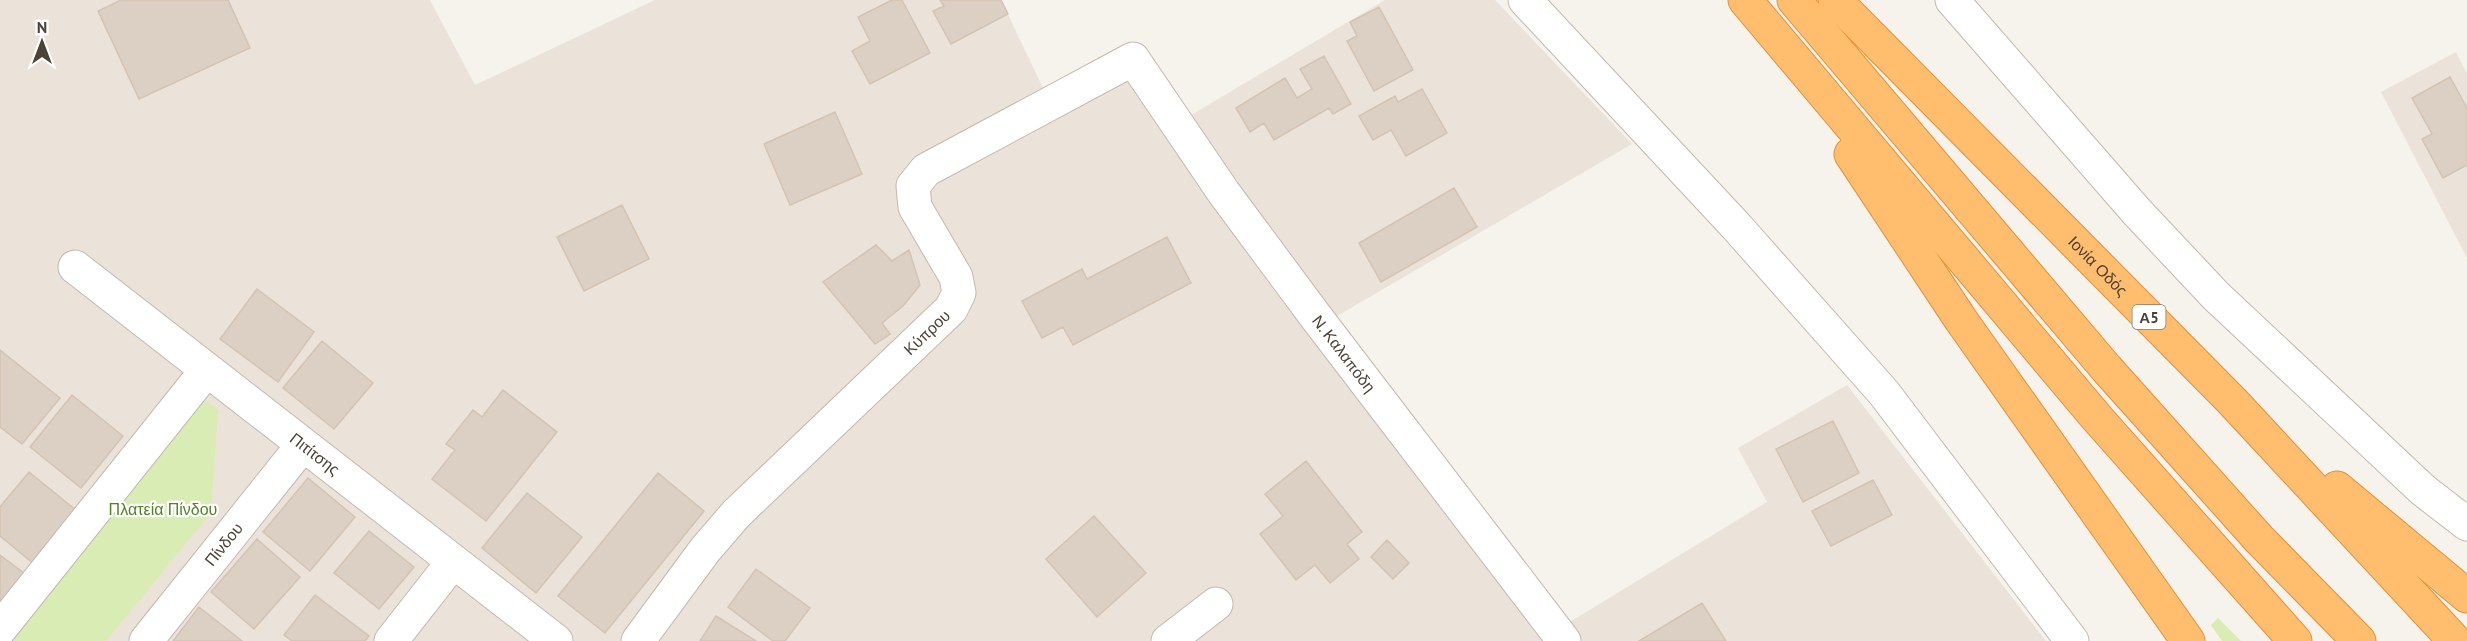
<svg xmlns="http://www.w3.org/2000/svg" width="2467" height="641" font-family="'PT Sans',sans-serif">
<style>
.residential{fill:#ebe3d9}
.green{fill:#d9ecb3}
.building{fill:#dccfc3;stroke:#d4c3b3;stroke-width:1.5}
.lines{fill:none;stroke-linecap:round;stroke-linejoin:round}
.minor-casing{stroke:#c3b9ad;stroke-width:35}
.highway-casing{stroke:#e69035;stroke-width:35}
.minor{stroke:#fff;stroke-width:33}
.highway{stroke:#ffbe6e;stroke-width:33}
.labels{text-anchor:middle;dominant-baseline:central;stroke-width:4.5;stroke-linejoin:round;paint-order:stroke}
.shield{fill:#fff;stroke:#827b74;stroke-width:1.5}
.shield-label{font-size:15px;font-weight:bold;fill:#4c4238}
.street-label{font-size:16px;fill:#4c4238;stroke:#fff}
.park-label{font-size:16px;fill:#548227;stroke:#fff}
</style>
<rect width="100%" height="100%" fill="#f6f2ec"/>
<path class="residential" d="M0,0H430L475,85L655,0H1001L1055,113L1131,70L1164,131L1385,0H1495L1632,144L1332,319L1568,623L1767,502L1738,448L1847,385L2046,641H0Z
M2456,52L2467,74V258L2381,92Z"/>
<path class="green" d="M202,398L218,410L211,513L106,641H3Z
M2218,618L2241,641H2222L2211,625Z"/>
<path class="building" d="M121,0H228L250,48L139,99L98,11Z
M892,0H902L930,53L870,84L852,51L870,41L858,17Z
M940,0H1001L1008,14L951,44L933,11L944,6Z
M1379,7L1413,70L1374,91L1347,41L1357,36L1350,22Z
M1324,56L1351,104L1333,114L1329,108L1274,140L1264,123L1250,132L1236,108L1285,78L1297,98L1312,89L1300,69Z
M2450,77L2467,108V165L2443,178L2422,139L2432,134L2412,98Z
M1422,89L1447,133L1406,156L1391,130L1373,140L1359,116L1395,96L1398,102Z
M835,112L862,174L790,205L764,144Z
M1454,188L1477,227L1381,282L1359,243Z
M622,205L649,259L584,291L557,237Z
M1167,237L1191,283L1073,345L1063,327L1042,338L1022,301L1082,269L1087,279Z
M876,245L892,261L909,250L920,285L903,306L882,323L890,334L875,344L823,282Z
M257,289L314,332L278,382L220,339Z
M322,341L373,383L334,429L283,388Z
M0,350L60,398L22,444L0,427Z
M503,390L557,432L486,521L432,479L455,450L446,444L473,410L482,417Z
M72,395L123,436L81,488L30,447Z
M1833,421L1859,473L1803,502L1776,449Z
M1306,461L1362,532L1347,544L1359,559L1330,583L1315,565L1296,580L1260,534L1283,516L1265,494Z
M29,472L77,511L34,564L0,536V507Z
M658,473L704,511L605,633L558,596Z
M308,478L355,517L310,571L263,532Z
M1873,480L1892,515L1831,546L1812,511Z
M527,493L582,537L536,593L482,548Z
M1094,516L1146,573L1097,617L1046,559Z
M369,531L414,567L379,609L334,573Z
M257,539L300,577L254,629L211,592Z
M1387,540L1409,563L1393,579L1371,557Z
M0,555L25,574L0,605Z
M756,569L810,608L785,641H773L728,607Z
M315,595L369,636L365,641H292L284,635Z
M1702,603L1726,641H1639Z
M199,607L242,641H173Z
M716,616L756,641H700Z"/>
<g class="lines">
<defs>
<g id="minor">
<path d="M1525,0L1736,226L1884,393L2072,641"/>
<path d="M1952,0L2137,212L2216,296L2423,490L2467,524"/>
<path id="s1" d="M75,267L556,641"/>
<path d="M0,629L206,371"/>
<path id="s2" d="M146,641L302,446"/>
<path d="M391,641L453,562"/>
<path id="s3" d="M638,641L705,550L736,514L951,309L959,293L956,277L915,207L913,186L926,170L1133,59L1224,193L1316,317L1564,641"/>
<path d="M1168,641L1216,604"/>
</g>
<g id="highway">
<path d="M1745,0L2097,418L2295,641"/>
<path d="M1794,0L2106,368L2259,539L2359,641"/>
<path id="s4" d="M1835,0L2232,401L2455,641"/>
<path d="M1851,154L1961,320L2188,641"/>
<path d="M2337,488L2467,596"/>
</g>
</defs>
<use href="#minor" class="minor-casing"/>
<use href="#highway" class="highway-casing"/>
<use href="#minor" class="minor"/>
<use href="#highway" class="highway"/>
</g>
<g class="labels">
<rect class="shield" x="2132.5" y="305" width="33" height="24" rx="4.5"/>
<g class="shield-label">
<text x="2149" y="317">Α5</text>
</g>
<g class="street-label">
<text stroke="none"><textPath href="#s4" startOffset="374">Ιονία Οδός</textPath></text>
<text stroke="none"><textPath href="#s3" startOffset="424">Κύπρου</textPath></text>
<text stroke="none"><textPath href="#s3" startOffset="1212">Ν. Καλαπόδη</textPath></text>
<text stroke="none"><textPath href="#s1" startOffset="304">Πιτίτσης</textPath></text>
<text stroke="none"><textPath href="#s2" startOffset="124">Πίνδου</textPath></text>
</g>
<g class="park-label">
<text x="163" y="509">Πλατεία Πίνδου</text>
</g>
</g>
<g transform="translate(42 42)" stroke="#ffffff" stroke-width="4.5" paint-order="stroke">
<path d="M0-4.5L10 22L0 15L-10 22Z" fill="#4c4238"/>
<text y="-9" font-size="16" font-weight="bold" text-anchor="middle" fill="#4c4238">N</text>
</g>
</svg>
